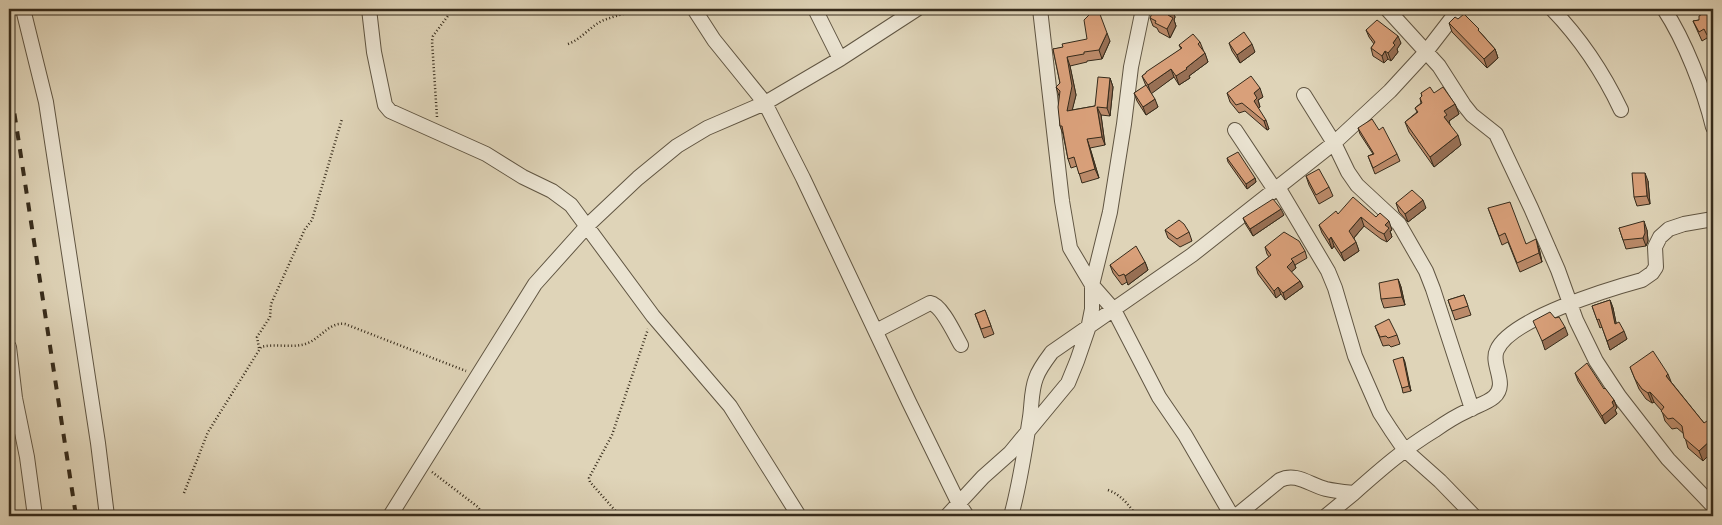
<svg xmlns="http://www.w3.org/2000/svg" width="1722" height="525" font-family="'IM FELL Great Primer',serif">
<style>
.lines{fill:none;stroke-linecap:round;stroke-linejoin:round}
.minor-casing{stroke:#605542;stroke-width:16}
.path{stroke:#362b1b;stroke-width:2.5;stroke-dasharray:1 2.5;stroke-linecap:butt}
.minor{stroke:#eae3d1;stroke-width:14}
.rail{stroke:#362b1b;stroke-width:4;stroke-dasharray:9 9;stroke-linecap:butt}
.wall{fill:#bb8a69;stroke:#362b1b}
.shaded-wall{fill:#987055;stroke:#362b1b}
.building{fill:#d9a07a;stroke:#362b1b}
</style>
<rect width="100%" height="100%" fill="#dfd4b8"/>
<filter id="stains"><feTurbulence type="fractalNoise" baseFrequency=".004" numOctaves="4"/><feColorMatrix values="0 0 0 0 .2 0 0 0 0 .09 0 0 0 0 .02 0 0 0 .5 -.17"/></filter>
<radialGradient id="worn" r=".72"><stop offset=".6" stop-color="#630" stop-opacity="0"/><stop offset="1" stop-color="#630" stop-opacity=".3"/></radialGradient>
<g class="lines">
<defs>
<path id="minor" d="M23,9L46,102L98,443L107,516
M369,9L374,52L385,105L390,111L486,154L523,177L552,191L571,205L653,316L730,406L799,516
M694,9L714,40L765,103L803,178L909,402L959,504L967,516
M815,9L840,59
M1143,9L1131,67L1124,124L1110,212L1092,285L1114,310L1159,397L1185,435L1232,516
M1387,9L1439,66L1464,105L1472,115L1496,134L1531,208L1558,270L1576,320L1596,361L1619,396L1668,459L1713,506
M1552,9C1581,39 1603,72 1621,110
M1664,9C1685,41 1704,90 1713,127
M1304,95L1334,143L1348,172L1357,185L1399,224L1426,271L1433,289L1472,409
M1235,130L1275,190
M1278,187L1328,271L1335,288L1355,356L1380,413L1391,430L1404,449L1440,481L1474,516
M876,331L930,303C942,305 955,335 961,345
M9,347L15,398L27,457L35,516
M390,516L535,284L587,226L638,178L677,146L707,128L765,103L840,59L917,9
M947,516L983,477L1010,453L1068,383L1077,361L1088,329L1092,309V285L1070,248L1062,201L1040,9
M1011,516C1020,484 1025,450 1030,417C1032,404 1031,391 1036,378C1039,369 1046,360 1052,352L1192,255L1334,143L1390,91L1425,53L1459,9
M1236,516L1280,480C1296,472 1310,485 1326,489C1335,491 1345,492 1354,493C1380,470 1405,448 1435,430C1445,423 1456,416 1467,411C1476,406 1487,403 1494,397C1509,384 1490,364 1497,350C1510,319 1609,289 1642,280L1652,273L1656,267L1655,247L1660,237L1669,229L1684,224L1713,219
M1326,516L1354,493"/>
</defs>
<use href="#minor" class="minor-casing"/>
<path class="path" d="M568,44C582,39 590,26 604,20C615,16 627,13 638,9
M437,117L432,41L433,36L453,9
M259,348L257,337L270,317L271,304L305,229L312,220L342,119
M432,472L478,507L484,516
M1108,490C1122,495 1129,506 1137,516
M184,493L208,432L261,347C276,343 294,349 308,343C322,337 329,322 345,324L466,371
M620,516L590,482L589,478L612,435L648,329"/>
<use href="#minor" class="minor"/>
<path class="rail" d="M9,78L76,516"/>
</g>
<path class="wall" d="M1174,14L1175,17L1174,20L1176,26L1170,38L1159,32L1157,28L1153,26L1150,18Z
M1713,18V42L1710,44L1707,38L1702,41L1693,21Z
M1449,23L1480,32L1495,49L1498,58L1487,68L1452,32Z
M1366,30L1401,43L1397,49L1398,52L1391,61L1388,59L1384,63L1373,56L1371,48L1374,44L1369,37Z
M1110,41L1102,59L1087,61V62L1070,66L1076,95L1072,110L1095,106L1110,78L1113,87L1110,116L1101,115L1105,145L1090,148L1099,178L1082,183L1077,166L1071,168L1068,159L1063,134L1060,126L1059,96L1056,87L1060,83L1053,49Z
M1200,42L1208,62L1189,76L1190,78L1179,85L1174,77L1151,93L1158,107L1146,115L1137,101L1134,93L1146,86L1142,76L1181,49L1179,45Z
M1229,43L1255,52L1240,63L1232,51Z
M1227,93L1263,97L1258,100L1260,107L1258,108L1269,129L1267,130L1245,111L1239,113L1230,102Z
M1421,93H1434L1455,104L1459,114L1449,121L1450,125L1461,145L1434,167L1409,132L1405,122L1417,112L1415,108L1421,103L1420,98L1422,96Z
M1358,128L1379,130L1397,154L1400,161L1375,174L1368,156L1373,154L1360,134Z
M1227,158L1255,178L1256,182L1247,189L1228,162Z
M1306,176L1329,187L1333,196L1319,204L1309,185Z
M1648,181L1650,204L1637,206L1634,197Z
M1396,203L1426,208L1408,222L1399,212Z
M1488,208L1526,244L1539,248L1542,262L1520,272L1508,242L1502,245Z
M1338,214L1376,217L1392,230L1390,231L1392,237L1387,242L1381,239L1364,226L1354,238L1359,251L1344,261L1334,246L1332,249L1322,233L1319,225Z
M1284,215L1253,236L1246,225L1243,218Z
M1619,228L1647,230L1648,241L1646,246L1626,249Z
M1165,230L1189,232L1192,241L1180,247L1168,238Z
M1265,247L1305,251L1307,258L1295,265L1296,268L1291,272L1300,281L1303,287L1285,300L1281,294L1276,298L1258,274L1256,267L1269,257L1267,254Z
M1145,262L1148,270L1128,285L1127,282L1122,285L1113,273L1110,265Z
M1398,279L1401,287L1405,305L1384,308L1381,299Z
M1464,295L1471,315L1455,320L1448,300Z
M1610,300L1613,308L1616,323L1627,339L1610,350L1602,327L1600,328L1592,306Z
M985,310L994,334L984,338L975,314Z
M1375,326L1397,335L1400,344L1391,347L1389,345L1383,346Z
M1403,357L1411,391L1403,393L1402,388Z
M1630,367L1672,383L1704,423L1703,461L1688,448L1684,434L1677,428L1672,429L1665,421L1662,411L1654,402L1652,403L1646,399L1639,389Z
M1575,373L1604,389L1614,400L1617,408L1615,410L1617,414L1605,424L1578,381Z"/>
<path class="shaded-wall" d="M1170,9H1172L1174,14L1175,17L1174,20L1176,26L1170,38L1167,29L1168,15Z
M1107,33L1110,41L1102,59L1099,50Z
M1398,36L1401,43L1397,49L1398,52L1391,61L1388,53L1393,43Z
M1252,44L1255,52L1240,63L1237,55Z
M1495,49L1498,58L1487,68L1484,59Z
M1385,51L1388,59L1384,63L1382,56Z
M1205,53L1208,62L1189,76L1190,78L1179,85L1176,76Z
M1067,57L1070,66L1076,95L1070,119L1067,111Z
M1171,69L1174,77L1151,94L1148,85Z
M1110,78L1113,87L1110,116L1107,108Z
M1260,88L1263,97L1258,100L1260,107L1257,109L1254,101V93Z
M1155,99L1158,107L1146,115L1143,107Z
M1455,104L1459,114L1449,121L1450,125L1444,117V111Z
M1097,107L1101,115L1105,145L1102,137Z
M1266,120L1269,129L1267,130L1264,121Z
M1458,135L1461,145L1434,167L1430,157Z
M1087,139L1090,148L1099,178L1095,169Z
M1645,173L1648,181L1650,204L1647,196Z
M1255,178L1256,182L1247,189L1246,184Z
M1423,200L1426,208L1408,222L1405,214Z
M1281,209L1284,215L1253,236L1250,229Z
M1361,217L1364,226L1352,240L1349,231Z
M1389,221L1392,230L1390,231L1392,237L1387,242L1384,234L1385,225Z
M1644,221L1647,230L1648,241L1646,246L1643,238Z
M1331,237L1334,246L1332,249L1329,240Z
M1536,239L1539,248L1542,262L1539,253Z
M1356,242L1359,251L1344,261L1341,253Z
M1293,261L1296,268L1289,274L1287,267Z
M1145,262L1148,270L1128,285L1125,276Z
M1398,279L1401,287L1405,305L1402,297Z
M1300,281L1303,287L1285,300L1283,293Z
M1278,287L1281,294L1276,298L1274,291Z
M1610,300L1613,308L1618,332L1615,324Z
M1565,327L1568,335L1545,350L1542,341Z
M1624,331L1627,339L1610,350L1607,341Z
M1403,357L1405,362L1411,391L1409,386Z
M1668,374L1672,384L1666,376Z
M1650,392L1654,402L1652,403L1648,393Z
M1614,400L1617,408L1615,410L1617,414L1605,424L1602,416Z
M1713,438V451L1703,461L1699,451Z"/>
<path class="building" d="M1095,9H1098L1107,33L1099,50L1084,52V54L1067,57L1072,86L1067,111L1095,106L1098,77L1110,78L1107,108L1097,107L1102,137L1087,139L1095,169L1079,174L1074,157L1068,159L1062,126H1060L1058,107L1060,91L1056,87L1060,83L1053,49L1063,47L1062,44L1087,39L1084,20Z
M1154,9H1172L1168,15L1173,18L1167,29L1155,23L1156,21L1150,18Z
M1709,10L1713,18V32L1707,35L1704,29L1699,32L1693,21L1699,20V16Z
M1464,14L1479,29L1478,30L1495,49L1484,59L1449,23L1455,17L1458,19Z
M1377,20L1398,36L1393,43L1395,45L1388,53L1385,51L1382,56L1371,48L1375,42L1366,30Z
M1244,32L1252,44L1237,55L1229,43Z
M1193,34L1200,42L1198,44L1205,53L1186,68L1187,69L1176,76L1171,69L1148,85L1142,76L1146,73V72L1182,48L1179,45Z
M1251,76L1260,88L1254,93L1257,98L1254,101L1266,120L1264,121L1242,103L1236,105L1227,93Z
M1146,85L1155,99L1143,107L1134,93Z
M1430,87L1434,93L1443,87L1455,104L1444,111L1447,115L1444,117L1458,135L1430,157L1405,122L1418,112L1415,108L1422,103L1420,98L1422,96L1421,93Z
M1372,119L1379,130L1383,127L1397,154L1373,168L1368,156L1374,154L1358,128Z
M1238,152L1255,178L1246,184L1227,158Z
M1319,169L1329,187L1316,195L1306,176Z
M1632,173H1645L1647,196L1634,197Z
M1412,190L1423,200L1405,214L1396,203Z
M1353,197L1376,217L1380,213L1389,221L1385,225L1389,228L1384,234L1378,231L1361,217L1349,231L1356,242L1341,253L1331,237L1329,240L1319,225L1336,211L1338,214Z
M1273,199L1281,209L1250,229L1243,218Z
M1510,202L1526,244L1536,239L1539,253L1517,263L1505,233L1499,236L1488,208Z
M1179,220L1184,224L1189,232L1177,239L1165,230Z
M1644,221L1645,233L1643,238L1623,240L1619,228Z
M1284,232L1299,241L1305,251L1291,259L1293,261L1287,267L1300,281L1283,293L1278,287L1274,291L1256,267L1271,255L1265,247Z
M1136,246L1145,262L1125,276L1124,274L1119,276L1110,265Z
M1398,279L1402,297L1381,299L1379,283Z
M1464,295L1468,306L1452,311L1448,300Z
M1610,300L1615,324L1619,322L1624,331L1607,341L1599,319L1597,320L1592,306Z
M985,310L991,326L981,329L975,314Z
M1550,312L1555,318L1559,317L1565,327L1542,341L1533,321Z
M1389,319L1397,335L1388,338L1386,336L1380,337L1375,326Z
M1653,351L1668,374L1666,376L1704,423L1707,421L1713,428V438L1699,451L1684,438L1682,426L1673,418L1668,419L1661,411L1664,407L1650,392L1648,393L1642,389L1635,379L1630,367Z
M1403,357L1409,386L1402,388L1393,360Z
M1587,363L1604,389L1605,388L1614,400L1612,402L1614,406L1602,416L1575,373Z
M1713,379V387L1709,382Z"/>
<rect width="1722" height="525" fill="none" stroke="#dfd4b8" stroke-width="30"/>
<rect x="10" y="10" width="1702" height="505" fill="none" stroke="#362b1b" stroke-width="2.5"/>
<rect x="15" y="15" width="1692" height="495" fill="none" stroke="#362b1b"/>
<rect width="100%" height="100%" filter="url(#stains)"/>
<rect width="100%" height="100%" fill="url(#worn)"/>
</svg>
